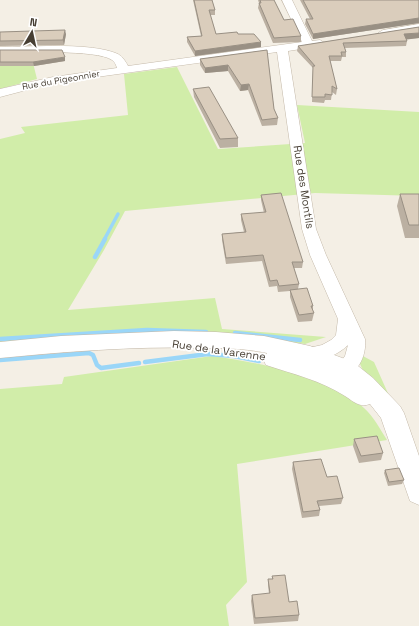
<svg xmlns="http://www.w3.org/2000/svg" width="419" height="626" font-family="'Space Grotesk',sans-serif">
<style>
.green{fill:#d1eda9}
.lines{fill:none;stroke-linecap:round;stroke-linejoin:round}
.stream-far1{stroke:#9ad6f8;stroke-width:3.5}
.stream{stroke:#9ad6f8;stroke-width:4.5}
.minor-casing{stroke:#c4b9a9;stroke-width:1}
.tertiary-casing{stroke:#c4b9a9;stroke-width:1}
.minor{fill:#fff;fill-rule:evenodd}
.tertiary{fill:#fff;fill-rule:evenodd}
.wall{fill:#bbb0a2}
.shaded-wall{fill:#999084}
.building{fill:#dacdbc;stroke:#999084}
.labels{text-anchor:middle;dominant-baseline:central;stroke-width:3.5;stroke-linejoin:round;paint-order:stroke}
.far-street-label{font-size:9px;fill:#473f34;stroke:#fff}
.street-label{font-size:11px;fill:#473f34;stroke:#fff}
</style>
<rect width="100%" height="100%" fill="#f4efe5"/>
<path class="green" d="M30,51L37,79L0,89V54Z
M177,67L218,149L305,143L297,105L419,112V196L315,193L125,211L104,250L68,310L215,298L222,329L326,337L305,344L225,334L0,343V139L25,133L21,127L128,115L124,74Z
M361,355L374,362L395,409L365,375L360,364Z
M212,356C259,363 328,375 364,408C374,417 380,429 387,440L237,464L247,582L226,605L229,626H0V389L62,384L64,377Z"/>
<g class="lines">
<path class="stream-far1" d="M104,240L118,214"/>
<path class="stream" d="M95,257L105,239
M235,333L300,340
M0,339L147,330L206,332
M0,360L89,353L93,355L97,365L101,368L139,363
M145,362L208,354L234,356L259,361"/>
<defs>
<path id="minor" d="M282,0H292L312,41L320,40L325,43L320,46L288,51L316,229L326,255L365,339C367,355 357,379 339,373L336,368L345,356L348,345C337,356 318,363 304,359L301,354L304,349L322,345L331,340L336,335L338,319L310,255L302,229L277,52L53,83L0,97V89L53,77L117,68C116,65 115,62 112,60C96,49 22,53 0,53V47C31,47 91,42 118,54C123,57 126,62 128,66L302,42Z
M419,24V30L383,36L378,33L383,30Z"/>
<path id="tertiary" d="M174,331L216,332L264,336L310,346L353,362L373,378L400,406L404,413L419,456V505L410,501L381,418L370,404C359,408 353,401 345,396C320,380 293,374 266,365L263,359L267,353C245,348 220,348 197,348C132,346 65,352 0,358V342L61,336Z"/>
</defs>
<use href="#minor" class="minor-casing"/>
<use href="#tertiary" class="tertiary-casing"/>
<use href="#minor" class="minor"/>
<use href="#tertiary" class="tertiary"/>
</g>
<path class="wall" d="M193,0H212L215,10V15H210L216,34H238L261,42V47L195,56L187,42V37L201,36Z
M258,0H274L284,20L301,36V42L273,43L258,8L259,3Z
M300,0H419V23L313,39L305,24L306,19H310Z
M419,27V38L406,39L407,41L406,46L345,48L346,52V57H342L341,61H330L337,89L336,95L332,92L331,100H325L324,103L312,102L313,68L297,51L298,46Z
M0,32L66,34L64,45L0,46Z
M0,50L65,61L34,66H0Z
M267,50L274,109L278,118L277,125L262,126L248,90L240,91L228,71L205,73L200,65V59Z
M193,89L238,138V147L220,148L194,97Z
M400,194H419V238H405L397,206Z
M261,195L303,262L302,268H294L299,284L298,289L313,306V311L314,313L312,321L298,322L290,297V291L278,292L277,286L269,287L262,261L226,264L222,240V234L244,232L241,220V214L264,213L261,200Z
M354,439L383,453L381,460L359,463L353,446Z
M293,462L327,477L343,498L341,504L319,506L320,510L319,516L302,518L292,469Z
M385,470L404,480L402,484L388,486L384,473Z
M272,576L289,602L299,615L298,621L254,624L251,601L252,595L269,594L268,585V579H272Z"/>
<path class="shaded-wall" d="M419,18V23L313,39V34Z
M65,30L66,34L64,45L63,40Z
M419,33V38L403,40L404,34Z
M261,42V47L195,56V51Z
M65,57V61L34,66L33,62Z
M228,65V71L205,73V68Z
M249,84L248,90L240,91L241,85Z"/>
<path class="building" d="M194,0H212L215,10H209L216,34L237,32L238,34H254L261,42L195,51L187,37L202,36Z
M260,0H274L284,20L293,19L301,36L274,38L259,3H261Z
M303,0H419V18L313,34L306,19H313Z
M419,27V33L404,34L407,41L343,43L346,52H341L342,56H329L337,89L332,86V95L325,94V97H312L313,66H315L298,46Z
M65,30L63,40L0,41V32Z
M0,50H62L65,57L33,62H0Z
M267,50L274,109L278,118L262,120L249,84L241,85L228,65L205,68L200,59Z
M209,87L238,138L220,139L193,89Z
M281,193L303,262H292L299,284L279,286L277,280L270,281L263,255L226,258L222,234L246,232L241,214L266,212L261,195Z
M400,194H419V225H409Z
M307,288L313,306H311L314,313L299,315L290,290Z
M377,436L383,453L361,456L354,439Z
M321,459L327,477L337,476L343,498L317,501L320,510L303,512L293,462Z
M399,468L404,480L389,482L385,470Z
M285,575L289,602L297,601L299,615L255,618L252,595L270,593L268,579H273L272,576Z"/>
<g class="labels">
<g class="far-street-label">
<text transform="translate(61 80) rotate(-10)">Rue du Pigeonnier</text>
</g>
<g class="street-label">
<text transform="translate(304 187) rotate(81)">Rue des Montils</text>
<text transform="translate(219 350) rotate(8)">Rue de la Varenne</text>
</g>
</g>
<g transform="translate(32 32) rotate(9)" stroke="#ffffff" stroke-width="3" paint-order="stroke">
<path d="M0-3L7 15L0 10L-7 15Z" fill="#473f34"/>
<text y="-6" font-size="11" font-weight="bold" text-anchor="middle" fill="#473f34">N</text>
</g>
</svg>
